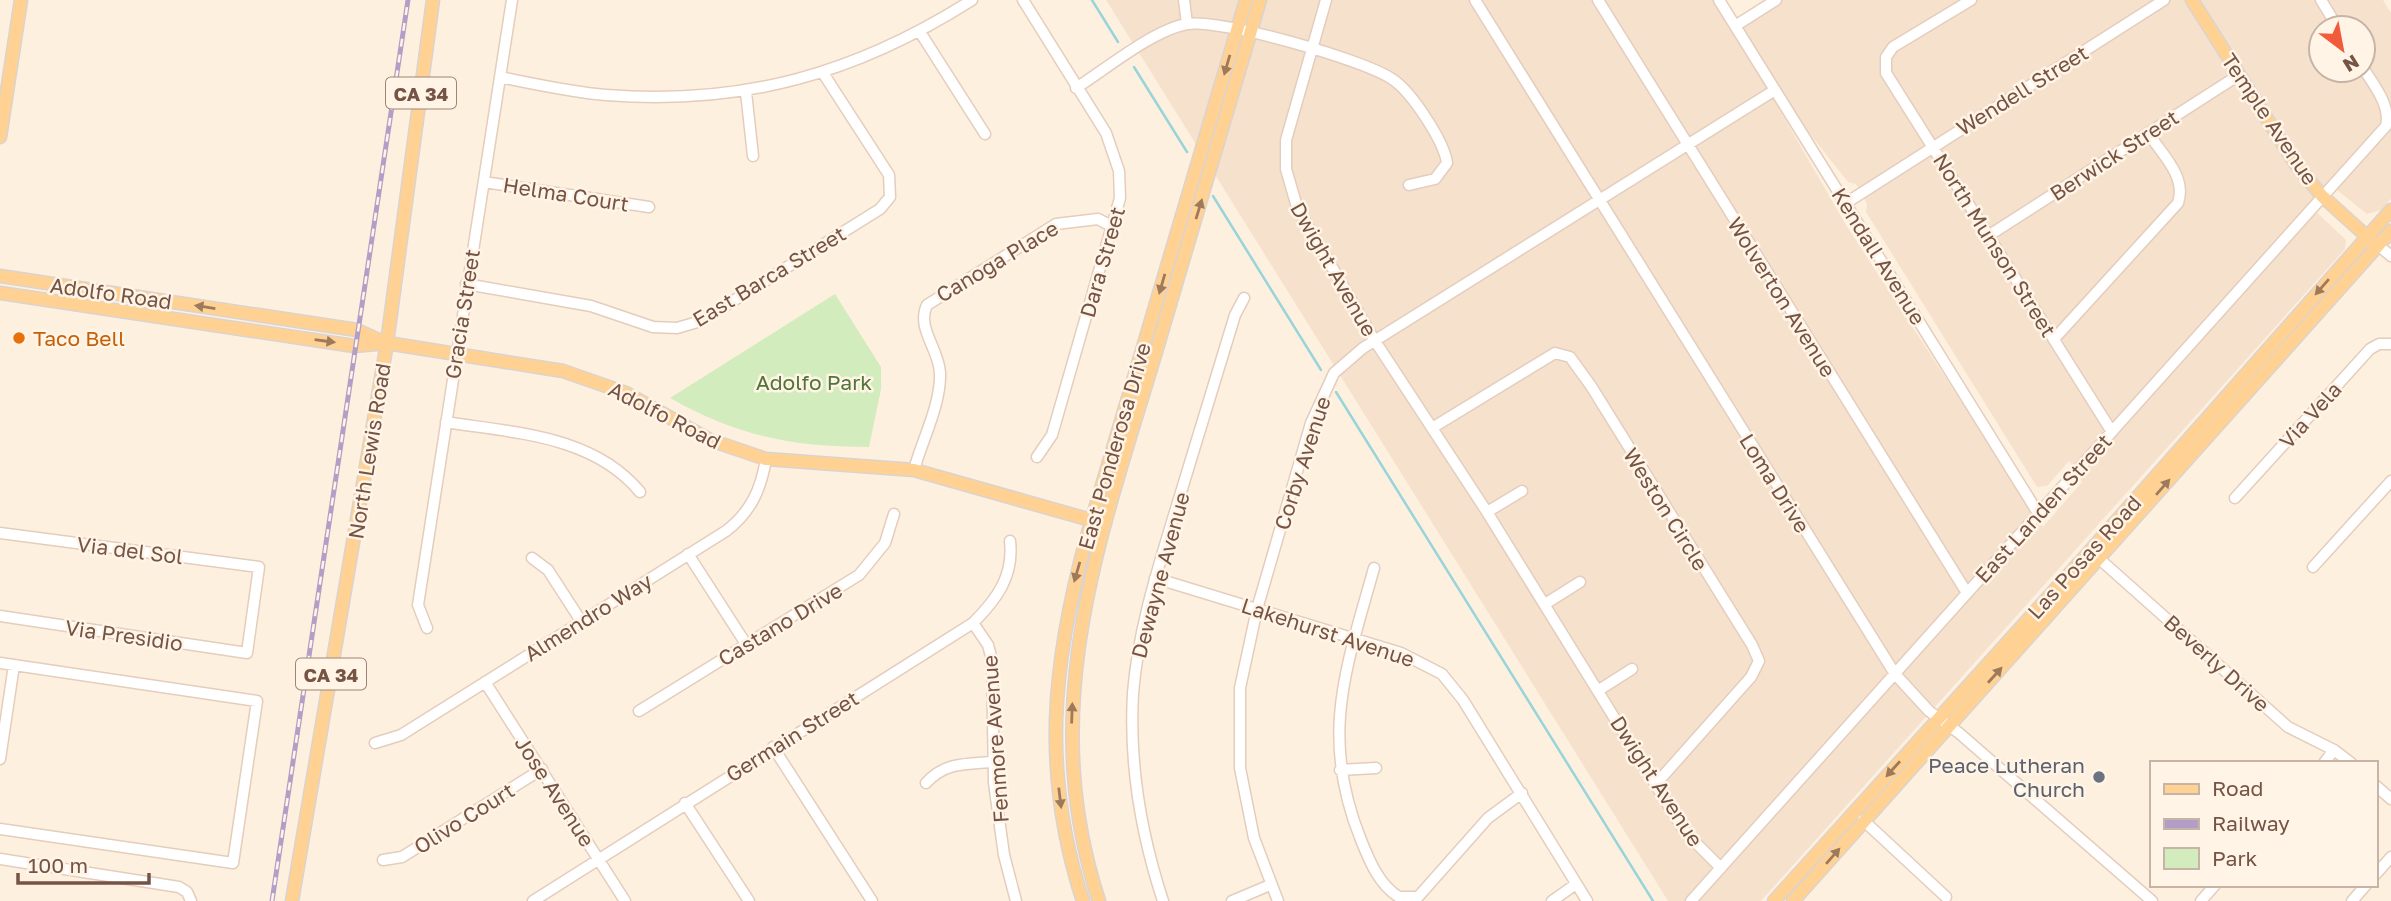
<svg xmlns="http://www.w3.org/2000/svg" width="2391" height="901" font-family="'Golos Text',sans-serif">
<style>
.residential{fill:#f6e1cd;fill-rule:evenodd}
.green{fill:#d2ecbd}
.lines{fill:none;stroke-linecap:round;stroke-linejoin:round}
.stream{stroke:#98d4da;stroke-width:2.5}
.minor-casing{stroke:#e4cdbd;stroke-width:13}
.major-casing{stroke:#dbd3cf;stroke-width:15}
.minor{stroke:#fff;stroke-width:10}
.major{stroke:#ffd294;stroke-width:12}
.rail-casing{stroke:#b29ec7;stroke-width:5}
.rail{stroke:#fff4e6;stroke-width:2.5;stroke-dasharray:8;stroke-linecap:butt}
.oneway{fill:#9e7a5d}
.food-dot{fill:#e8710a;stroke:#fff4e6;stroke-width:2.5}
.worship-dot{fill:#6b7280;stroke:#fff4e6;stroke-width:2.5}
.labels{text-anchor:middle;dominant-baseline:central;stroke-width:5;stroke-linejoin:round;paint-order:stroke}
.shield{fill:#fff4e6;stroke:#9e8475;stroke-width:2}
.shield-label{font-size:19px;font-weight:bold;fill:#755445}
.street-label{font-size:21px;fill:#755445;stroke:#fff4e6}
.food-label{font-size:21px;fill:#c56008;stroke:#fff4e6;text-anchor:start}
.park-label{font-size:21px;fill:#4f763a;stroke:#fff4e6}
.worship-label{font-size:21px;fill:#5b616d;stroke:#fff4e6;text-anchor:end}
</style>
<rect width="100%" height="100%" fill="#fef0df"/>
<path class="residential" d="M1106,0H1716L1846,225L2043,527L2082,482L2069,461L2047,486L2037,487L1866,212L1867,204L1856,184L1848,182L1775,90L1735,26L1776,0H2383L2391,13V199L2381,210L2367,214L2332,186L2312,208L2346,240L2345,249L1761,901H1668ZM2321,28H2363V70H2321Z"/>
<path class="green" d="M835,294L881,367V389L869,447C792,447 737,436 670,398Z"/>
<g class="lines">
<path class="stream" d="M1092,0L1118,42
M1134,67L1187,152
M1213,196L1321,370
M1336,392L1653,901"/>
<defs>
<path id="minor" d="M1023,0L1106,133L1119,171L1120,198L1052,435L1037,457
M1184,0L1187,24
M1326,0L1286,140V169L1297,207L1375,341L1487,512L1685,832L1721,868
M1475,0L1895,674L1929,711L1959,733L2152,901
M1598,0L1967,593
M1719,0L2038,513
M1971,0L1893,47L1886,57V73L2112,432
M2321,0L2338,28
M1735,26L1776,0
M920,32L985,134
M500,77C535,84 571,92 606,95C743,106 857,73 972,0
M1076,88C1106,69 1153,30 1187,24C1219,18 1365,60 1392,79C1411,91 1444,141 1447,163L1435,179L1409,185
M746,92L753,156
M484,182L649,207
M1846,203L2164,0
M1988,236L2239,75
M2378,245L2391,256
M466,284L591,306L653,327L677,328L701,321L880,209L890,197L889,175L823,73
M2054,339L2178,203C2187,177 2162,154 2148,133
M446,422C514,433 593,435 640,492
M1432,428L1555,353L1570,357L1591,386L1752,645L1759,661L1751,677L1655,785
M914,470C922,440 941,405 940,373C939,349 916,328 927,305L1056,224L1098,219L1113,227
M2235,498L2370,349L2379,344H2391
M1487,512L1522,491
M0,533L259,567L247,653L0,616
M688,554L746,644
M2095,555L2288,727L2334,750L2351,763
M532,558L548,570L581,621
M2313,567L2391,481
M1374,568C1346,669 1319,736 1361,840C1369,860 1379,885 1399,897H1418L1488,818L1522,793
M1155,578L1401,653L1442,674L1463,700L1587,901
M1545,604L1580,582
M973,623L988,645L992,660L994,783L1004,855L1016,901
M427,628L418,605L512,0
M0,663L257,701L233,863L0,829
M485,682L625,901
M1599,690L1632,669
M639,711L859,575L885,543L894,514
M375,743L401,735L726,531C751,512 761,489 766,459
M773,747L872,901
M0,759L14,665
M2324,763L2334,750
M1340,770L1376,768
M926,783C945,762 966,764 992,762
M2375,785L2391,799
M685,803L749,901
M1863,820L1946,897
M0,859L179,887L187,892L191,901
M383,860L402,857L542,769
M2375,875L2391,857
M533,901L973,623C997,599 1014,576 1010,541
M1163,901C1141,834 1129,763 1133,693C1138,631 1157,571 1175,512C1195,447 1215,381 1235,315L1244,298
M1232,901L1270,885
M1278,901L1254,838L1240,768V688L1257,609L1311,423L1334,373L1363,348L1775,90
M1552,901L1576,884
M1691,901L2386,126C2391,106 2374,85 2363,68
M2201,901L2215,885
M2352,901L2366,885"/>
<path id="major" d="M2192,0L2295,163L2322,196L2373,242
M0,137L21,0
M0,276L357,330L383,342
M0,293L354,346L387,343L563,371L626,393L710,440L766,459L914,470L1105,524
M292,901L387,343L433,0
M1083,901C1041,773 1052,664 1087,536L1246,0
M1099,901C1034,703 1102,534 1158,345C1192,230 1226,115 1260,0
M1774,901L2090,551L2391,210
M1793,901L2391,231"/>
</defs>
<use href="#minor" class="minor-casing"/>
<use href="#major" class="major-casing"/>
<use href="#minor" class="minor"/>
<use href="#major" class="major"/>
<defs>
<path id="rail" d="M272,901L408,0"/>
</defs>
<use href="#rail" class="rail-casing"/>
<use href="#rail" class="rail"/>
</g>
<defs><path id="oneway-solid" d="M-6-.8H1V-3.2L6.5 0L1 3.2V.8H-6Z" transform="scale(1.75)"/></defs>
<g class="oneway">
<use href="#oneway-solid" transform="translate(1227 65) rotate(106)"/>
<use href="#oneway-solid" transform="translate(1199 209) rotate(-73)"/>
<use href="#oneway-solid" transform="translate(1162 284) rotate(106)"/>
<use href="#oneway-solid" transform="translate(2322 287) rotate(131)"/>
<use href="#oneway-solid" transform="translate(205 307) rotate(-171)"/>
<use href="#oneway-solid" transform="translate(325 341) rotate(8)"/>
<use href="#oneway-solid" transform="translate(2163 487) rotate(-49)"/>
<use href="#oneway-solid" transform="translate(1077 572) rotate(106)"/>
<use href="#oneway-solid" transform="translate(1995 675) rotate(-48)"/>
<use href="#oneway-solid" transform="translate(1072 713) rotate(-88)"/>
<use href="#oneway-solid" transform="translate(1893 769) rotate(132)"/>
<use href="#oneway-solid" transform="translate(1060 798) rotate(83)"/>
<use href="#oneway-solid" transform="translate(1833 856) rotate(-49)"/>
</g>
<circle class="food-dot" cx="19" cy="338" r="7"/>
<circle class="worship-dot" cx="2099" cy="777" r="7"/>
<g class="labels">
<g class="shield">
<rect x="386" y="77.5" width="70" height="31" rx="5"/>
<rect x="296" y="658.5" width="70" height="31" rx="5"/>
</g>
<g class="shield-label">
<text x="421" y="93">CA 34</text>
<text x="331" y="674">CA 34</text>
</g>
<g class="street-label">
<text transform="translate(2022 90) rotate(-32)">Wendell Street</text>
<text transform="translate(2270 119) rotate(56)">Temple Avenue</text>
<text transform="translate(2114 155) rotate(-33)">Berwick Street</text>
<text transform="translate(566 194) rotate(9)">Helma Court</text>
<text transform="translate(1995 245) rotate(58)">North Munson Street</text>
<text transform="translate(1879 256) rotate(58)">Kendall Avenue</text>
<text transform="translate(997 261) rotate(-31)">Canoga Place</text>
<text transform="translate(1102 262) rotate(-74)">Dara Street</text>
<text transform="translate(1334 269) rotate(60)">Dwight Avenue</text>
<text transform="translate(769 276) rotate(-31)">East Barca Street</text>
<text transform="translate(111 293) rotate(8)">Adolfo Road</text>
<text transform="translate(1782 297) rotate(58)">Wolverton Avenue</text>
<text transform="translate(462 314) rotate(-81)">Gracia Street</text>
<text transform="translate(665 415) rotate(27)">Adolfo Road</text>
<text transform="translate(2310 415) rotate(-48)">Via Vela</text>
<text transform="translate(1114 446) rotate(-74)">East Ponderosa Drive</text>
<text transform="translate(369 451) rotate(-81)">North Lewis Road</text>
<text transform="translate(1302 463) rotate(-72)">Corby Avenue</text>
<text transform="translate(1775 483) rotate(58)">Loma Drive</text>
<text transform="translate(2043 508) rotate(-48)">East Landen Street</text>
<text transform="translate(1666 509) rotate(58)">Weston Circle</text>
<text transform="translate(130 550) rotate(7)">Via del Sol</text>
<text transform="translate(2084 557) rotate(-48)">Las Posas Road</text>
<text transform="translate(1160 575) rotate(-75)">Dewayne Avenue</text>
<text transform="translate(588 617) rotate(-32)">Almendro Way</text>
<text transform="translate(780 624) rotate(-31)">Castano Drive</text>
<text transform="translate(1328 632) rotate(18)">Lakehurst Avenue</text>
<text transform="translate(124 635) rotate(8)">Via Presidio</text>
<text transform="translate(2217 663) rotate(42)">Beverly Drive</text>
<text transform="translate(792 736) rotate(-32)">Germain Street</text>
<text transform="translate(995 739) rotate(-94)">Fenmore Avenue</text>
<text transform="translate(1657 781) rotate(57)">Dwight Avenue</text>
<text transform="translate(555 791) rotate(57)">Jose Avenue</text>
<text transform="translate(464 818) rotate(-32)">Olivo Court</text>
</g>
<g class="food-label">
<text x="33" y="338">Taco Bell</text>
</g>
<g class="park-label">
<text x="814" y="382">Adolfo Park</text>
</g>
<g class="worship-label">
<text x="2085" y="765">Peace Lutheran<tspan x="2085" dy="24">Church</tspan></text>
</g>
</g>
<rect x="2150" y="761" width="228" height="126" fill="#fff4e6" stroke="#c8b4a6" stroke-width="2"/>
<rect x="2164" y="784" width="35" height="10" fill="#ffd294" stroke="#c8b4a6" stroke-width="2"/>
<text x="2212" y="796" font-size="21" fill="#755445">Road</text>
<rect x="2164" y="819" width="35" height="10" fill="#b29ec7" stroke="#c8b4a6" stroke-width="2"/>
<text x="2212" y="831" font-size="21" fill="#755445">Railway</text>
<rect x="2164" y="848" width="35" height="21" fill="#d2ecbd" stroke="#c8b4a6" stroke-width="2"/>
<text x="2212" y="866" font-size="21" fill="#755445">Park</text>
<g transform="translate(2342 49) rotate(148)"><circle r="33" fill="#fff4e6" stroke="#c8b4a6" stroke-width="2"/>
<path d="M0-5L12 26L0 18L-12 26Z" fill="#f15a3b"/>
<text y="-10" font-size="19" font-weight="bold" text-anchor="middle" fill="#755445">N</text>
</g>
<path d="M18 873v10h131v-10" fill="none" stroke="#755445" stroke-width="3.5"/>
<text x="28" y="873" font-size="21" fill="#755445" stroke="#fff4e6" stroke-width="5" paint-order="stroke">100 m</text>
</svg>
